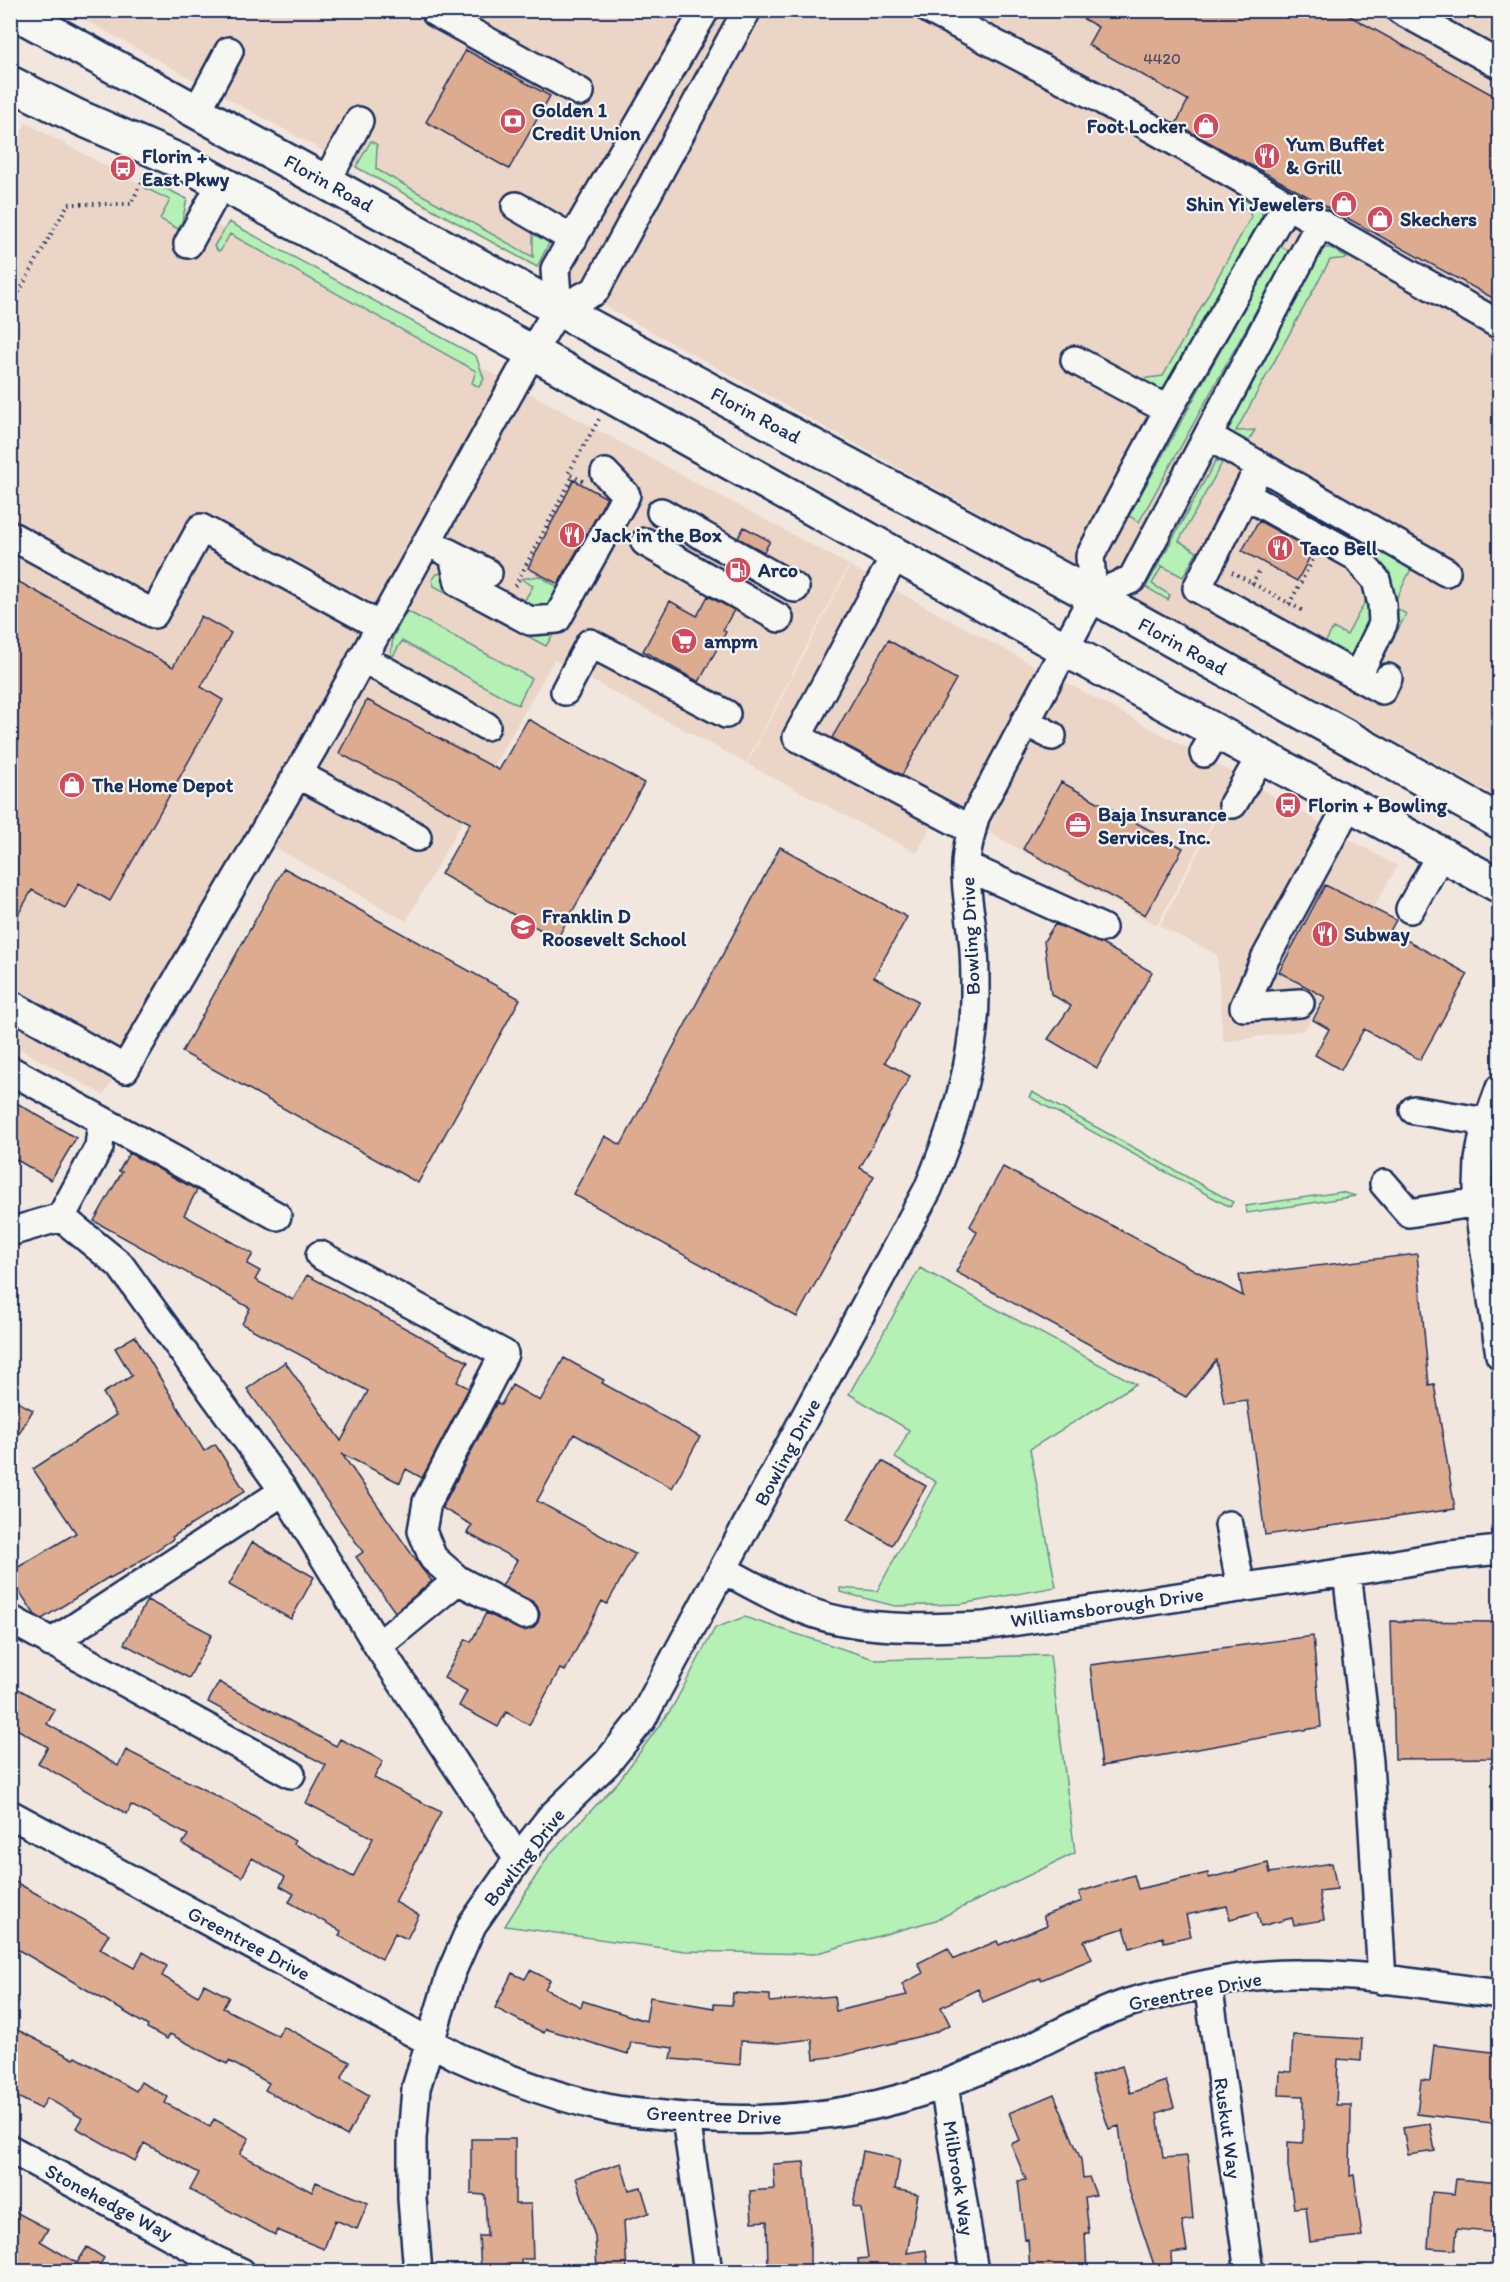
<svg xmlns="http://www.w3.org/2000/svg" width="1510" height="2282" font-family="Itim,sans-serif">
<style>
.built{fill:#ebd5c7}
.green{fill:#b5f0b5;stroke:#68908a;stroke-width:1.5}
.building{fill:#ddab90;stroke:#1b2f5e;stroke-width:1.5}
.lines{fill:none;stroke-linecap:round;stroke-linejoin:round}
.minor-casing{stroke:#1b2f5e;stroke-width:32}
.major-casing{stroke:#1b2f5e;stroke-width:38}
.path{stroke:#1b2f5e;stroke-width:4;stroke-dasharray:1.5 4.5;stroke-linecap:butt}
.minor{stroke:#f6f6f2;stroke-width:27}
.major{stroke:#f6f6f2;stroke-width:33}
.labels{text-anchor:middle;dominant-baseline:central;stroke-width:4.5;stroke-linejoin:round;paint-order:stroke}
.number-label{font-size:16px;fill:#4c4e6a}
.poi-label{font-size:20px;font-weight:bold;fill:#1b2f5e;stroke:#f6f6f2;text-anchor:start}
.street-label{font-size:20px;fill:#1b2f5e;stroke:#f6f6f2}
</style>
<rect width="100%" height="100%" fill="#f1e7de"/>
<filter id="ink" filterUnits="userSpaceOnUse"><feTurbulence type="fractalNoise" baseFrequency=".0167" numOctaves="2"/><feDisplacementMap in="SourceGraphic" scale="12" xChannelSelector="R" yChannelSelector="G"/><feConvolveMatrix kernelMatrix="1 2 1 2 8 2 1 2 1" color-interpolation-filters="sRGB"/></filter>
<g filter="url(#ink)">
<path class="built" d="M79,10L1499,11V798L76,15Z
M26,123L849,565L746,763L554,660L406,921L251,834L104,1095L11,1044L10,151Z
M850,566L1237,775L1157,925L941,806L917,853L747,764Z
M1238,776L1397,866L1305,1030L1223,1042L1217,955L1160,926Z"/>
<path class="green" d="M371,141L377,145L376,169L533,257V233L550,241L537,267L356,167Z
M149,180L187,199L182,222L178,229L160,219L170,200L145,188Z
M1238,200H1245L1262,210V216L1166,391L1159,397L1137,385L1140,379L1163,376L1251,217L1248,208L1233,209Z
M229,222L476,356L484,379L479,387L472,383L476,371L230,234L221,250L218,251L214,246Z
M1279,245L1289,251L1139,522L1129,516Z
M1322,248H1331L1347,258L1330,260L1236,431L1255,430L1247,443L1224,433V428Z
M1216,460L1222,463L1179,541L1197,552L1183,577L1162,566L1152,584L1170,595L1168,600L1146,587Z
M1256,483L1412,567L1393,606L1406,614L1375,674L1368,670L1387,592L1252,491Z
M443,573L450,578L454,589L540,636L560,623L546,646L434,586L432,580L437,574Z
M539,576L565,591L543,616L523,603L533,586L521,579Z
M1367,598L1376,614L1351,662L1323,647L1333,628L1347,635Z
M407,611L531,678L518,705L402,641L390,661L393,637Z
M1032,1092L1233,1202L1230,1207L1029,1097Z
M1341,1192L1356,1196L1247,1213L1246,1206Z
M920,1268L1136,1384L1030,1449L1056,1587L961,1604L895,1606L840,1592V1588L877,1591L936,1482L895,1458L909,1430L849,1394Z
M744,1617L877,1660L1050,1655L1075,1853L936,1920L814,1954L685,1951L505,1926L549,1855L618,1782L672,1708L715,1628Z"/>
<path class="building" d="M1068,10H1339L1500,99V302L1176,124L1188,100L1088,45L1098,27Z
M466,50L550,96L509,169L426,122Z
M574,480L607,498L558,584L528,568Z
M1259,521L1313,551L1297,581L1242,551Z
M744,527L770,541L764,552L738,538Z
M10,577L173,667L201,616L231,633L201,687L223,700L110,901L79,883L65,908L32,890L10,929Z
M708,596L734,610L723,630L726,632L699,682L643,651L670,601L697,616Z
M888,640L956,679L902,775L832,738Z
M367,700L499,770L528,719L644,783L557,939L441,874L470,823L339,753Z
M1061,782L1183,848L1145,915L1023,849Z
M780,847L907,917L874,977L918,1001L885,1062L910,1076L860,1168L874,1176L797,1317L573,1194L605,1136L621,1145Z
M284,868L520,999L418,1183L182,1052Z
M1325,885L1396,920L1390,931L1468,974L1420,1060L1364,1029L1341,1070L1315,1055L1329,1029L1313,1020L1325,997L1279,972Z
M1055,924L1100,943L1152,972L1097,1068L1048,1039L1071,1006L1051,994L1044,941Z
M10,1099L76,1138L51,1180L10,1156Z
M129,1153L197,1190L184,1215L253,1254L247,1264L260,1271L255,1280L293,1300L307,1275L468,1362L457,1382L469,1388L422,1478L406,1469L400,1483L342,1454L422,1569L432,1581L395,1612L356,1557L363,1552L247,1389L285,1362L341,1441L368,1391L242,1324L250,1308L94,1221L122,1172L119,1171Z
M1003,1167L1243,1296L1239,1275L1417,1254L1429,1385L1434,1384L1455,1509L1265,1535L1247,1400L1224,1403L1216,1360L1186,1397L956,1272L977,1232L970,1226Z
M135,1336L204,1451L215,1444L245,1491L172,1537L173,1539L134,1565L110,1578L109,1577L42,1619L35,1615L10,1577V1572L76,1533L33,1469L116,1415L103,1393L132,1376L115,1348Z
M564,1358L604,1380L602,1383L700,1437L672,1488L574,1434L537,1501L635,1554L607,1604L602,1601L565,1671L560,1669L529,1725L506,1712L498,1727L459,1706L467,1691L444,1678L466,1639L471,1642L486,1613L524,1631L533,1628L538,1622L540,1614L537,1606L532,1601L502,1586L517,1560L467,1533L472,1525L442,1508L497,1402L501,1405L512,1385L540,1401Z
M10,1398L33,1410L10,1449Z
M882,1461L926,1486L892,1545L848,1519Z
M252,1542L314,1577L291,1619L229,1585Z
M147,1600L212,1634L189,1678L124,1644Z
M1391,1621L1500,1622V1758L1395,1759Z
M1313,1636L1321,1727L1102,1766L1090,1665Z
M219,1682L336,1746L340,1739L383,1761L374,1778L441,1812L395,1902L419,1915L407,1939L395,1933L382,1959L339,1936L341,1931L289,1902L294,1894L280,1886L285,1877L252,1858L242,1877L182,1844L188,1835L131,1805L127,1814L38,1763L48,1747L10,1725V1684L55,1710L47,1724L118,1766L126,1750L236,1806L295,1841L294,1844L353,1877L373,1838L306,1803L326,1765L208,1702Z
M1268,1863L1270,1873L1332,1863L1337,1889L1319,1891L1324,1920L1294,1925L1292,1918L1261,1926L1257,1912L1230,1919L1227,1906L1186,1915L1191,1936L1164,1942L1163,1937L1130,1948L1124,1928L1084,1941L1092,1959L1041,1980L1040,1978L983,2002L978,1989L941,2007L950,2025L933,2033L840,2056L814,2059L812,2039L778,2043L741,2041L740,2065L671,2059L673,2048L631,2042L628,2054L546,2029L544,2033L495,2008L512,1973L525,1979L530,1970L550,1980L545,1989L581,2007L583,2001L646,2021L650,1997L714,2008V2004L732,2005L733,1993L770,1995V2002L834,1996L836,2011L907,1995L902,1984L923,1973L918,1963L948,1948L954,1959L997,1941L999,1945L1047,1925L1043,1916L1082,1901L1079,1892L1134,1875L1138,1889L1208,1873L1209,1878Z
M10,1879L109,1934L100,1949L134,1968L143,1952L167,1966L162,1976L198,1996L204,1984L229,1997L223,2008L278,2036L283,2026L350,2062L341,2079L369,2095L347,2136L265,2090L269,2083L229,2061L227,2064L170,2034L167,2039L147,2028L148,2026L120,2009L10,1945Z
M10,2026L74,2059L76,2057L136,2091L141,2082L168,2097L165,2103L210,2127L214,2119L249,2138L240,2154L312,2192L316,2182L368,2203L357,2229L335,2220L324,2249L277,2230L275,2235L190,2190L199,2173L144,2143L135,2161L76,2128L82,2118L47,2098L41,2109L10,2093Z
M1293,2035L1362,2039L1361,2061L1338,2059L1336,2105H1351L1350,2176L1354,2175L1362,2236L1310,2242L1306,2207L1294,2208L1288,2167V2142L1303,2143V2096L1279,2095L1280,2071L1291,2072Z
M1434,2045L1500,2053V2124L1417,2114L1421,2080L1430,2081Z
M1122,2066L1130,2093L1166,2081L1174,2107L1157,2113L1163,2158L1187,2156L1193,2219L1182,2221L1187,2251L1171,2253L1172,2271H1156L1126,2181L1119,2126L1109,2129L1091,2076Z
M1054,2094L1081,2160L1083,2178L1089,2177L1096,2195L1085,2197L1089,2233H1085L1087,2271H1030L1028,2239L1025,2240L1018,2181L1026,2180L1011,2144L1020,2140L1009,2113Z
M1430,2124L1435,2151L1408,2155L1403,2128Z
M471,2139H515V2204H531L533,2259H521L522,2271H481L479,2236H487L485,2195L471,2194Z
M863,2151L900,2159L895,2189L918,2194L907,2253L926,2250L929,2271H859L858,2259L868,2258L861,2208L853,2206Z
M804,2162L810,2230V2271H768L767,2221L752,2222L750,2191L775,2189L773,2164Z
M621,2163L629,2190L641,2187L649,2213L624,2221L627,2271H597L595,2236L576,2178Z
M1456,2179L1500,2183V2233L1457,2229L1455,2250L1428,2248L1432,2192L1454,2194Z
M10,2209L48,2229L40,2241L77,2263L87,2247L104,2258L96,2271H10Z"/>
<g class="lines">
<defs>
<path id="minor" d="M930,10L1095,96L1500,325
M1400,10L1500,65
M436,13L580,92
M197,111L229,51
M326,182L359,121
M516,206L573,239
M188,244L221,184
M558,309L555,269L705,10
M1075,360L1168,410
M1208,436L1446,572
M1260,466L1197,588L1382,690L1388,678
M1245,495L1355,556L1376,580L1382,604L1383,624L1357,677
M661,512L795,588
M10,535L154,614L201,528L380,626
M645,542L779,618
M443,550L488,573
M896,554L797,737L972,830
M453,555L459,583L530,621L557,619L626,495L605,473
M1093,596L1132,579L1320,223
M1093,596L1090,556L1168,410L1287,204
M362,658L486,726
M565,691L590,643L726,714
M1025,721L1052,736
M1204,753L1217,731
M297,774L417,837
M1233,804L1261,756
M966,866L1102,928
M1410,909L1441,854
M1300,1003L1244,1007L1265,959L1349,804
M10,1004L125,1069L313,748L532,352L558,309L595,291L747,10
M10,1070L277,1216
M1500,1088L1484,1132L1479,1160L1478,1188L1480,1217L1500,1355
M1414,1110L1487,1122
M1384,1184L1409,1213L1479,1202
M61,1217L120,1265L284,1491L378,1646L518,1859
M10,1232L61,1217L99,1147L102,1121
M320,1255L504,1354L427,1502L422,1531L433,1558L458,1580L378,1646
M1229,1525L1241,1588
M724,1570C761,1590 800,1613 842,1621C888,1630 937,1628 984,1626L1373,1568L1441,1556L1500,1550
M1347,1572L1369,1762L1382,1980
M458,1580L524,1615
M10,1619L291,1774
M51,1643L284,1491
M10,1814L458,2057C507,2079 558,2098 611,2109C625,2112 640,2113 654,2114C752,2126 854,2119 947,2083C970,2074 994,2065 1017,2054C1053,2037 1087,2017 1125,2004C1142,1998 1160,1995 1177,1991C1217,1981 1260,1973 1300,1974C1367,1974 1434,1986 1500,1994
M1208,1984L1249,2272
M944,2085L974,2272
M686,2118L708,2272
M10,2149L217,2261L241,2272
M418,2272L412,2199V2139L416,2088L451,1973L472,1925L518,1859L550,1818L607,1763L642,1719L928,1189C954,1126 976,1059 975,990C975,973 975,956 973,939C971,915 965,891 966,866C966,849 971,833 975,817L1093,596"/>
<path id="major" d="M11,10L558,309L1093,596L1500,822
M10,83L78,117L186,164L532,352L1063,648L1500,886"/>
</defs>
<use href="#minor" class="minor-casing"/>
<use href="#major" class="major-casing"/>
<path class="path" d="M10,308L68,204H131L144,177
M583,481L568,474L599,419
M1232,572L1305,612
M1252,584L1260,569
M515,586L573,476
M1289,604L1313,560"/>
<use href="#minor" class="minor"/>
<use href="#major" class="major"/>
</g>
</g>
<defs>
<symbol id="bank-disc" viewBox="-11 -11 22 22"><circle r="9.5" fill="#d1495b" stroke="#f6f6f2"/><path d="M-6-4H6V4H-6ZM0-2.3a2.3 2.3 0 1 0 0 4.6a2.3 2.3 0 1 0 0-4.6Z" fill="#fff"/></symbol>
<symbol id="shop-disc" viewBox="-11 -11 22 22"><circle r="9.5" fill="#d1495b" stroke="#f6f6f2"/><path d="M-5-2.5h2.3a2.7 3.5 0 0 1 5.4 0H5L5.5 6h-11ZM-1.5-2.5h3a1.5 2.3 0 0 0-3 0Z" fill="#fff"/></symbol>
<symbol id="restaurant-disc" viewBox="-11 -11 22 22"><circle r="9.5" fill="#d1495b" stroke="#f6f6f2"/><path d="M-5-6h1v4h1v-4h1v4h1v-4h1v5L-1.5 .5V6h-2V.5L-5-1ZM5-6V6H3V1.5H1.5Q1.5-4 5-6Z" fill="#fff"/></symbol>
<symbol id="bus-disc" viewBox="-11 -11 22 22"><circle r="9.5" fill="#d1495b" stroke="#f6f6f2"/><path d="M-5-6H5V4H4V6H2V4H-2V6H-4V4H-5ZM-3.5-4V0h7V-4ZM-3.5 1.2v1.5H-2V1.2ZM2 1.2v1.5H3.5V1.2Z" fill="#fff"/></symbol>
<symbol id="fuel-disc" viewBox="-11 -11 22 22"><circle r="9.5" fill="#d1495b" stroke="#f6f6f2"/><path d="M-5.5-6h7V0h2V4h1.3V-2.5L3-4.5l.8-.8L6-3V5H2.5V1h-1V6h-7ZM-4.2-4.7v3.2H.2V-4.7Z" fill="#fff"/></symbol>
<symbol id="supermarket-disc" viewBox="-11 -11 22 22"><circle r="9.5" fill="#d1495b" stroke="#f6f6f2"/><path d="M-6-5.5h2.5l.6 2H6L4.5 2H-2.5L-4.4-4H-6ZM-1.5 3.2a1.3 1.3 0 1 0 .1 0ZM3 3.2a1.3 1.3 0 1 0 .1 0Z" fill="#fff"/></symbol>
<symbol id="office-disc" viewBox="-11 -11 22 22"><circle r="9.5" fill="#d1495b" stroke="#f6f6f2"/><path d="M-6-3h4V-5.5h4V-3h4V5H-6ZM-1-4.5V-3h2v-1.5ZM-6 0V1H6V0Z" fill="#fff"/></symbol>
<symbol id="school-disc" viewBox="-11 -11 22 22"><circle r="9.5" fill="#d1495b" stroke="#f6f6f2"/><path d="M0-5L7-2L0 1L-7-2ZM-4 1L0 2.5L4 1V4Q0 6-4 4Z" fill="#fff"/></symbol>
</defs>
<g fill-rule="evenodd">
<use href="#bank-disc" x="498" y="106" width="30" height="30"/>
<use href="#shop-disc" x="1191" y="111" width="30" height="30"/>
<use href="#restaurant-disc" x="1252" y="141" width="30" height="30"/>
<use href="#bus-disc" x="108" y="153" width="30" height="30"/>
<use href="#shop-disc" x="1329" y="189" width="30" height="30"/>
<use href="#shop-disc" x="1365" y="204" width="30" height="30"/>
<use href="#restaurant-disc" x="557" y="520" width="30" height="30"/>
<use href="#restaurant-disc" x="1265" y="533" width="30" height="30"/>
<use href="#fuel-disc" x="723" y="555" width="30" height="30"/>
<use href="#supermarket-disc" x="669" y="626" width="30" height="30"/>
<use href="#shop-disc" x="57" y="770" width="30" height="30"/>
<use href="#bus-disc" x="1273" y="790" width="30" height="30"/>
<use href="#office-disc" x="1063" y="810" width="30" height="30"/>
<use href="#school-disc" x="508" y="912" width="30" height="30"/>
<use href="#restaurant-disc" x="1310" y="919" width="30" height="30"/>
</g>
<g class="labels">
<g class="number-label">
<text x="1162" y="58">4420</text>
</g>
<g class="poi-label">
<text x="532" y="110">Golden 1<tspan x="532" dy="23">Credit Union</tspan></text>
<text x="1186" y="126" text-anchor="end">Foot Locker</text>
<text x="1286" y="144">Yum Buffet<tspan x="1286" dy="23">&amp; Grill</tspan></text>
<text x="142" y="156">Florin +<tspan x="142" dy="23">East Pkwy</tspan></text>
<text x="1324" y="204" text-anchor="end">Shin Yi Jewelers</text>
<text x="1400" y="219">Skechers</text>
<text x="592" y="535">Jack in the Box</text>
<text x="1300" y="548">Taco Bell</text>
<text x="758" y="570">Arco</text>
<text x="704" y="641">ampm</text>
<text x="92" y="785">The Home Depot</text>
<text x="1308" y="805">Florin + Bowling</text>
<text x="1098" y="814">Baja Insurance<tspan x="1098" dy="23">Services, Inc.</tspan></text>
<text x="542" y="916">Franklin D<tspan x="542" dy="23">Roosevelt School</tspan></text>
<text x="1344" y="934">Subway</text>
</g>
<g class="street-label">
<text transform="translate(329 183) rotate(29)">Florin Road</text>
<text transform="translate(756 415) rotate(28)">Florin Road</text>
<text transform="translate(1183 646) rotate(29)">Florin Road</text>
<text transform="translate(970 936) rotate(-93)">Bowling Drive</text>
<text transform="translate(787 1452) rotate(-62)">Bowling Drive</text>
<text transform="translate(1107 1607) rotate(-8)">Williamsborough Drive</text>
<text transform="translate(524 1857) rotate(-52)">Bowling Drive</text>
<text transform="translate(249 1943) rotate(28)">Greentree Drive</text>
<text transform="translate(1195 1991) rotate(-11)">Greentree Drive</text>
<text transform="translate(714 2115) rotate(2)">Greentree Drive</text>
<text transform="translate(1228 2128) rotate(82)">Ruskut Way</text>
<text transform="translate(959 2178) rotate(81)">Milbrook Way</text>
<text transform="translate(109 2202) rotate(28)">Stonehedge Way</text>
</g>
</g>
<rect width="1510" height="2282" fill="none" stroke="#f6f6f2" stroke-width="36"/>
<rect x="18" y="18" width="1474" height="2246" fill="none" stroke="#1b2f5e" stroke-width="2" filter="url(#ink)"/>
</svg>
